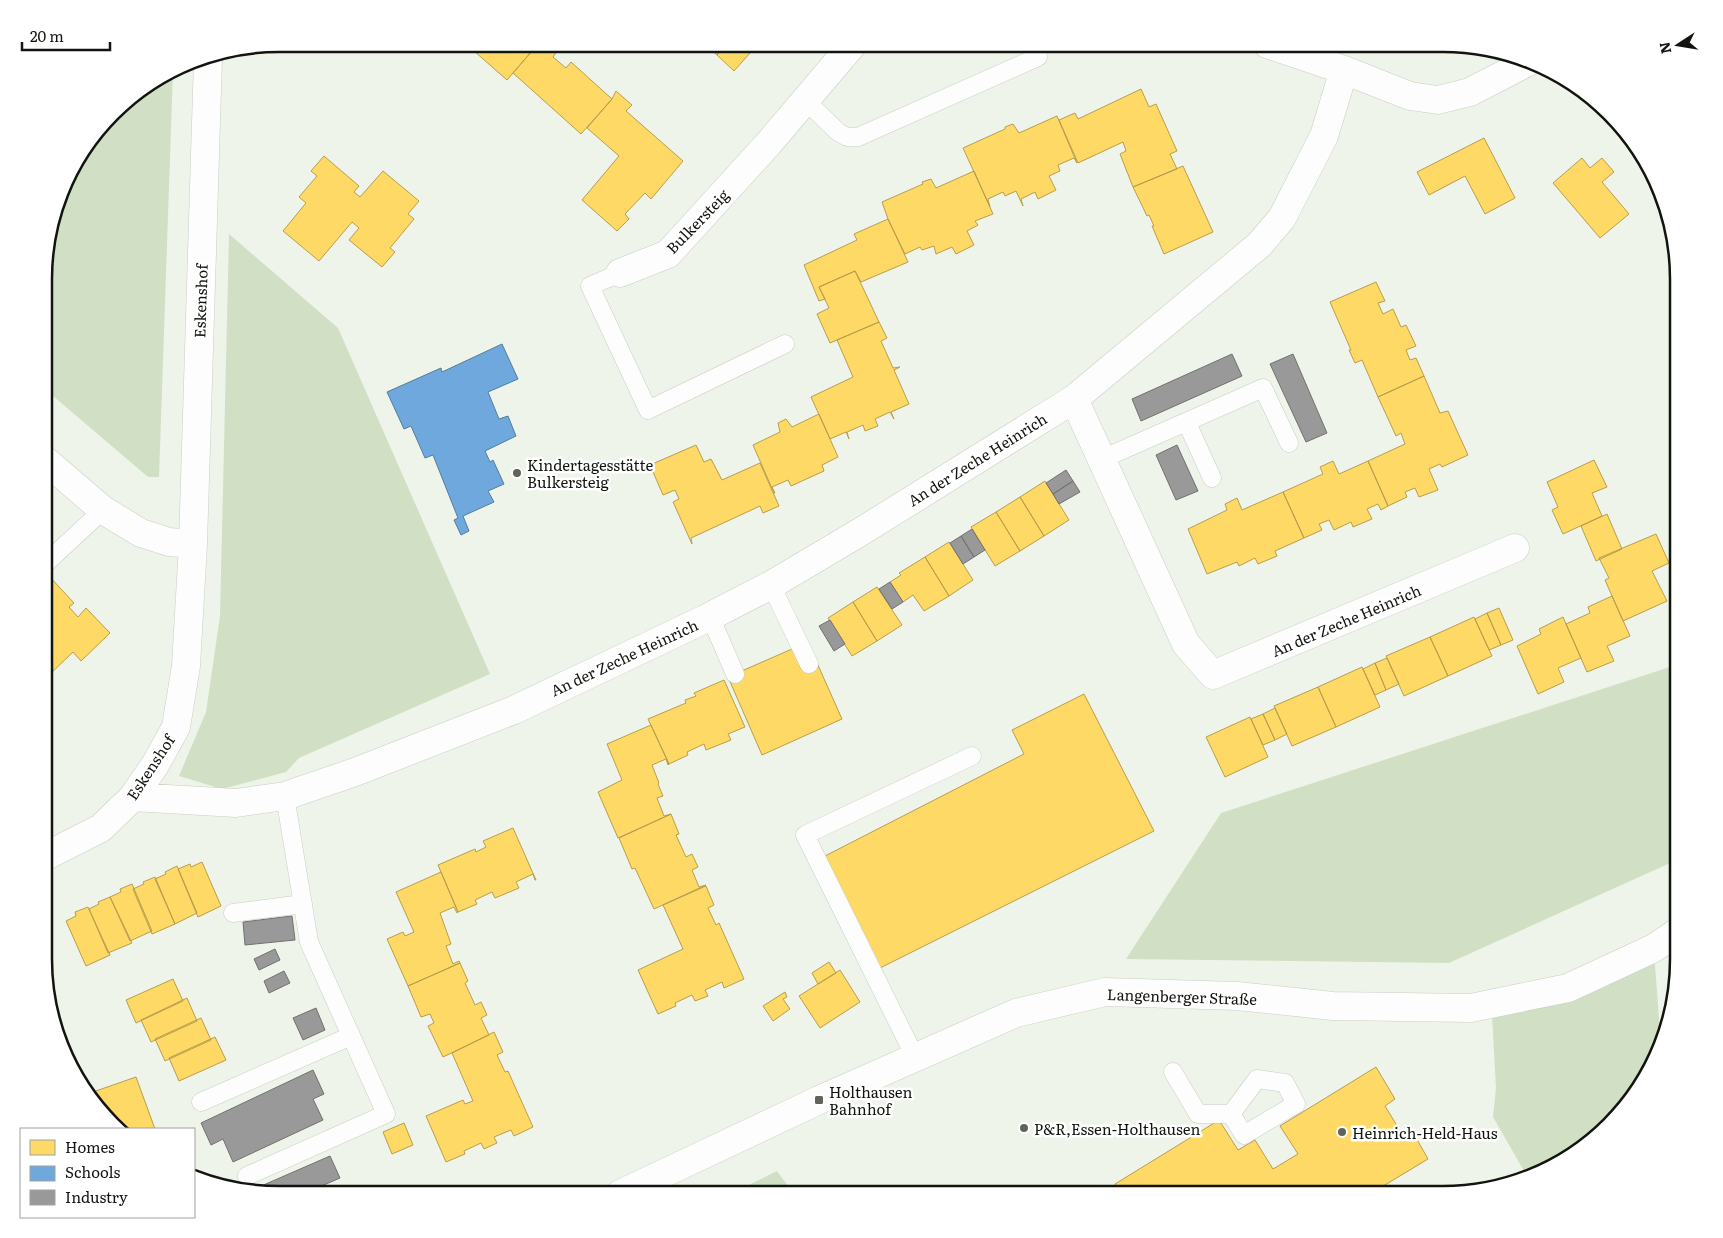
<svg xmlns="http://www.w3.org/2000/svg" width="1723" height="1238" font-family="Literata,serif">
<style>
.green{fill:#d1e0c4}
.homes{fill:#ffd966;stroke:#b89e4c}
.schools{fill:#6fa8dc;stroke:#537c9e}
.industry{fill:#999;stroke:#707170}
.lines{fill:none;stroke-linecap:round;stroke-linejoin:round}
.service-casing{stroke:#c9cec5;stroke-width:19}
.minor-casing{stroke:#c9cec5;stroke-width:29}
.secondary-casing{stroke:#c9cec5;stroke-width:29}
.service{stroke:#fcfdfc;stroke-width:18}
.minor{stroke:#fcfdfc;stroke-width:28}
.secondary{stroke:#fcfdfc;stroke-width:28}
.poi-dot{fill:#5f635b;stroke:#fff;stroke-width:2}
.labels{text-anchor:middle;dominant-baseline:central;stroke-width:5;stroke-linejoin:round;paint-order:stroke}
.street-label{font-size:15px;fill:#12150f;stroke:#fff}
.poi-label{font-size:15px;fill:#12150f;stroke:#fff;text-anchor:start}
.rim{fill:none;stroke:#12150f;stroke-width:2.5}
</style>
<rect width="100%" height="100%" fill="#eef4e9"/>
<path class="green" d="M173,71L159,477H148L46,390V249L68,175L124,102Z
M229,234L338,328L490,674L299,758L286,772L222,789L179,776L206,712L220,616Z
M1679,664V859L1449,963L1126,959L1221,813Z
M1654,952L1661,1045L1630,1102L1548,1170L1516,1177L1524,1171L1493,1117L1496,1088L1492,1015Z
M777,1171L794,1194H731Z"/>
<path class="homes" d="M466,44H538L507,80Z
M538,44H549L557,51L553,57L566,68L571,62L612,99L581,134L513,73Z
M704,44H726L717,55Z
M726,44H758L734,71L717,55Z
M1141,89L1149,107L1156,104L1177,151L1170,154L1177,169L1133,187L1120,154L1126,151L1123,142L1078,163L1059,120L1075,113L1078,119Z
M616,91L632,105L626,111L683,161L651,199L645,193L625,214L629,219L617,231L582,200L619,156L587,128L612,99Z
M1057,116L1077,163L1074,158L1058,165L1060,171L1049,176L1056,190L1038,199L1035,192L1021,199L1023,206L1016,191L1005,196L1003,192L988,199L990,207L963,148L1005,129V127L1013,124L1019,133Z
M1484,138L1515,198L1485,214L1465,176L1429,195L1417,172Z
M324,156L359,186L354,192L360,197L383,171L419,201L408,214L414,219L390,248L395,252L382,267L349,240L359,228L352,222L319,261L283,231L306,203L299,197L317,176L311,171Z
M1582,158L1590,168L1602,158L1614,172L1602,182L1629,214L1600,238L1553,183Z
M1183,166L1213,232L1164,254L1152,226H1154L1149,215L1147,216L1133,187Z
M974,171L993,214L975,221L978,225L967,231L974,245L956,254L952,247L936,254L934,246L922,250L920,247L905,254L888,219L882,202L923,184L922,182L931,179L936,188Z
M888,219L908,262L861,282L855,271L819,287L825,299L819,301L804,265L857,240L854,234Z
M855,271L879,322L830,343L817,314L829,308L819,287Z
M1376,282L1385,301L1378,303L1383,314L1393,309L1401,327L1406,325L1416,346L1406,350L1410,360L1416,358L1424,376L1378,397L1362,360L1355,363L1349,350H1351L1330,302Z
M879,322L887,338L881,341L893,368L900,367L894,370L909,404L891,412L894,419L890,412L875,419L878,426L865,431L863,425L847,432L849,439L846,432L830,439L811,397L853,377L837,340Z
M1424,376L1440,413L1448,411L1468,455L1442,467L1440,464L1429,469L1438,490L1419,497L1415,488L1405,492L1407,497L1388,506L1368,461L1405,444L1401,433L1396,436L1378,397Z
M819,414L838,457L822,465L824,471L791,486L788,480L772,487L775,493H774L753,445L780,432L778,423L786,419L792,427Z
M696,445L704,462L711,459L722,480L760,463L779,506L763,513L760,506L691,538L692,544L673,502L679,499L675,490L663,495L650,465Z
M1594,460L1607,487L1592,493L1602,516L1563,534L1552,510L1558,507L1547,482Z
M1333,461L1339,474L1368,461L1388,506L1381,510L1378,504L1367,509L1372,519L1353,527L1351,522L1334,530L1329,520L1319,524L1322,530L1304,538L1283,492L1323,474L1320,467Z
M1045,481L1069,520L1044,536L1020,497Z
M1283,492L1304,538L1275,551L1277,556L1258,564L1255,558L1239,566L1237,562L1207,574L1188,529L1227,510L1225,504L1237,498L1242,510Z
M1020,497L1044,536L1020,551L996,512Z
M996,512L1020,551L995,566L971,527Z
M1607,514L1622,549L1596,561L1581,526Z
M1656,534L1669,563L1652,571L1667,601L1623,621L1605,580L1609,578L1599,558Z
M949,542L973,580L949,596L925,557Z
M925,557L949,596L924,611L913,595L903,602L890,582L901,575L899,573Z
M49,576L74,603L69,607L78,617L86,608L110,633L81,661L73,652L46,678V579Z
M877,587L902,625L877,641L853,602Z
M1612,596L1630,636L1607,646L1614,661L1587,672L1566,624L1590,613L1588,607Z
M853,602L877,641L852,656L828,618Z
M1499,608L1513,640L1501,645L1487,613Z
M1487,613L1501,645L1489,650L1475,619Z
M1474,617L1492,656L1448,676L1430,637Z
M1563,617L1581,658L1558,668L1564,682L1538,694L1517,646L1541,634L1539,629Z
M1430,637L1448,676L1404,696L1386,656Z
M792,649L802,670L817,663L842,719L762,755L728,677Z
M1387,658L1399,684L1386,690L1375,663Z
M1375,663L1386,690L1375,695L1363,669Z
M1362,667L1380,707L1336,727L1318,687Z
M724,680L745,727L728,734L731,740L706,750L704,744L687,752L688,755L669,764L648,719L686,703L685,700L696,696L694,693Z
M1318,687L1336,727L1292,746L1274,706Z
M1084,694L1154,831L880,968L825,856L1024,754L1012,730Z
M1275,708L1287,734L1275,740L1263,714Z
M1263,714L1275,740L1263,745L1251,719Z
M1250,717L1268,757L1225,777L1206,737Z
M651,725L669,764L668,765L666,759L652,765L659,783L658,784L663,796L657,798L664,816L671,814L618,838L598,792L622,780L607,744Z
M671,814L679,834L676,835L686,857L692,854L698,867L692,870L699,887L706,885L654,909L635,868L632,869L619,838Z
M513,828L536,880H535L533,874L516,882L519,888L495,898L492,892L475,900L477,904L458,912L438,865L475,849L476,852L486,847L483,841Z
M202,862L221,906L198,917L178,869L190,864L191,867Z
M177,866L197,913L175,924L155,879L166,874L165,872Z
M441,872L458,912L457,913L454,907L440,913L451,944L446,946L453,964L459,961L460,963L408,986L387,939L403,932L405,936L414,932L396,892Z
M155,877L175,924L152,934L133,889L144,884L143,882Z
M132,884L152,931L130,941L110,897L121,892L120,889Z
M706,886L714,905L708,908L716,925L719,923L744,979L724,988L722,982L705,990L708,996L695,1001L692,995L675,1003L676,1006L658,1014L638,970L683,949L663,905Z
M110,897L132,943L108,953L89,909L99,904L98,902Z
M88,907L110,955L86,966L66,921L76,916L75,912Z
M829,962L836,973L818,984L812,973Z
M460,963L468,981L465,983L475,1005L481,1002L487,1015L481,1018L489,1035L443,1057L428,1026L434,1023L430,1014L421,1017L408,986Z
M840,970L860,1002L820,1028L799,996Z
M173,979L183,1001L136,1023L126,1000Z
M785,992L787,997L783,999L790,1009L773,1021L763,1006Z
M187,998L197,1021L151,1042L141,1020Z
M201,1018L211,1040L165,1061L155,1039Z
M494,1032L503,1052L497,1055L505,1072L508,1071L533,1127L514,1136L511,1130L494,1137L497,1143L484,1149L481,1143L464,1151L465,1154L446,1162L426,1116L463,1100L465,1104L473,1101L452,1053Z
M215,1037L226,1060L179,1081L169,1058Z
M1376,1067L1395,1099L1385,1106L1402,1134L1411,1129L1428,1159L1370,1194H1234L1233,1193L1231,1194H1121L1115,1184L1219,1120L1238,1150L1255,1140L1273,1169L1298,1154L1280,1126Z
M136,1077L155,1129H121L90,1093Z
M404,1123L413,1145L392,1154L383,1132Z"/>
<path class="schools" d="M502,344L518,379L488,392L499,419L508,416L516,436L485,451L490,462L493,460L504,484L488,491L494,502L463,516L469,531L461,535L454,520L458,518L433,455L425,458L411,426L404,429L387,392L441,368L442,372Z"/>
<path class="industry" d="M1232,354L1242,376L1141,421L1132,399Z
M1293,354L1327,433L1306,442L1270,364Z
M1177,445L1198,491L1176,500L1156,455Z
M1066,470L1073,481L1053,494L1046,483Z
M1073,481L1080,492L1059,504L1053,494Z
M972,529L985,550L974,557L961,536Z
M961,536L974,557L963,564L950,543Z
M890,582L903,602L892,609L879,589Z
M830,620L845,644L834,651L819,626Z
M292,916L295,940L245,945L243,922Z
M275,949L280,960L259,970L254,959Z
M284,971L290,983L269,993L264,981Z
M316,1008L325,1030L303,1040L293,1018Z
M313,1070L324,1094L313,1099L323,1120L233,1162L223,1139L211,1145L201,1123Z
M330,1156L340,1178L303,1194H264L252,1191V1190Z"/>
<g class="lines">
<defs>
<path id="service" d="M805,100L838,132L847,137H858L1038,57
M620,273L590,286L648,410L785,344
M1187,423L1212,478
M1102,459L1263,388L1289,443
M46,563L103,510
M771,585L809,664
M710,616L735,674
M233,913L303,904
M915,1057L805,835L972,756
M1173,1072L1198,1114H1231L1257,1079L1285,1083L1296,1104L1244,1135L1231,1114
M201,1102L351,1036
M247,1176L386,1114L309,942L285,796"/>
<path id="minor" d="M1267,44L1344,70L1410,96L1438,100L1470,92L1530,61
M620,273L668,254L769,143L853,44
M1074,399L1186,644L1213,675L1515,548
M46,461L103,510L141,533L169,542L193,544
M133,797L236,803L285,796L355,772L514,710L705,619L771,585L862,531L1074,399L1259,245L1282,218L1324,136L1344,70
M46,856L101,828L133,797L155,765L176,727L186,666L193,544L208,58"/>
<path id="secondary" d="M620,1194L819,1100L1016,1013L1105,992L1237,996L1333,1006L1471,1008L1568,988L1654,948L1679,931"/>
</defs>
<use href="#service" class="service-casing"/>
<use href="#minor" class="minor-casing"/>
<use href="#secondary" class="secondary-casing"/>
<use href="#service" class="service"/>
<use href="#minor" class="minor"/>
<use href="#secondary" class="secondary"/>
</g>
<g class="poi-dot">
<circle cx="517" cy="473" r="5"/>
<rect x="814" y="1095" width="10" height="10" rx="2.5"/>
<circle cx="1024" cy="1128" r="5"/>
<circle cx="1342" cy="1132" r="5"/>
</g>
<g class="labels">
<g class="street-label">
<text transform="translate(697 221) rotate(-46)">Bulkersteig</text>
<text transform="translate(200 301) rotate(-88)">Eskenshof</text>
<text transform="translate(977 459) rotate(-32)">An der Zeche Heinrich</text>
<text transform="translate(1346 620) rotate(-23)">An der Zeche Heinrich</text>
<text transform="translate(624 657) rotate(-25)">An der Zeche Heinrich</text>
<text transform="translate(150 767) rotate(-57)">Eskenshof</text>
<text transform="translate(1182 996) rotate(2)">Langenberger Straße</text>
</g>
<g class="poi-label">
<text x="527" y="464">Kindertagesstätte<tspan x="527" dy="17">Bulkersteig</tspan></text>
<text x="829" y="1091">Holthausen<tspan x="829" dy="17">Bahnhof</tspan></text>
<text x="1034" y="1128">P&amp;R,Essen-Holthausen</text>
<text x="1352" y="1132">Heinrich-Held-Haus</text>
</g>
</g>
<path d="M0 0H1723V1238H0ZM279 52H1443A227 227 0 0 1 1670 279V959A227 227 0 0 1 1443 1186H279A227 227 0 0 1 52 959V279A227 227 0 0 1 279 52Z" fill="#fff" fill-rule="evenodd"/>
<path class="rim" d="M279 52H1443A227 227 0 0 1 1670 279V959A227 227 0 0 1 1443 1186H279A227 227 0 0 1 52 959V279A227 227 0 0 1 279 52Z"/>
<rect x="20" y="1128" width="175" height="90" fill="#ffffff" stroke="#a0a19f"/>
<rect x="30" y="1140" width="25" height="15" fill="#ffd966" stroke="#a0a19f"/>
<text x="65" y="1153" font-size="15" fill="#12150f">Homes</text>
<rect x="30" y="1166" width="25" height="15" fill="#6fa8dc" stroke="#a0a19f"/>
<text x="65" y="1178" font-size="15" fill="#12150f">Schools</text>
<rect x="30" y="1190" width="25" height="15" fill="#999999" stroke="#a0a19f"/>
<text x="65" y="1203" font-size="15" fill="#12150f">Industry</text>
<g transform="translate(1678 45) rotate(258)" stroke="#ffffff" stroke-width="4" paint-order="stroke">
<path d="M0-4L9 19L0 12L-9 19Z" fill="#12150f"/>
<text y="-8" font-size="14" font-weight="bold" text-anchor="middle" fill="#12150f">N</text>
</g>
<path d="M22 42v8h88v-8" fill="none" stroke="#12150f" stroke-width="2.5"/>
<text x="30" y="42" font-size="15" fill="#12150f" stroke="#ffffff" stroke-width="4" paint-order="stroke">20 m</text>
</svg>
